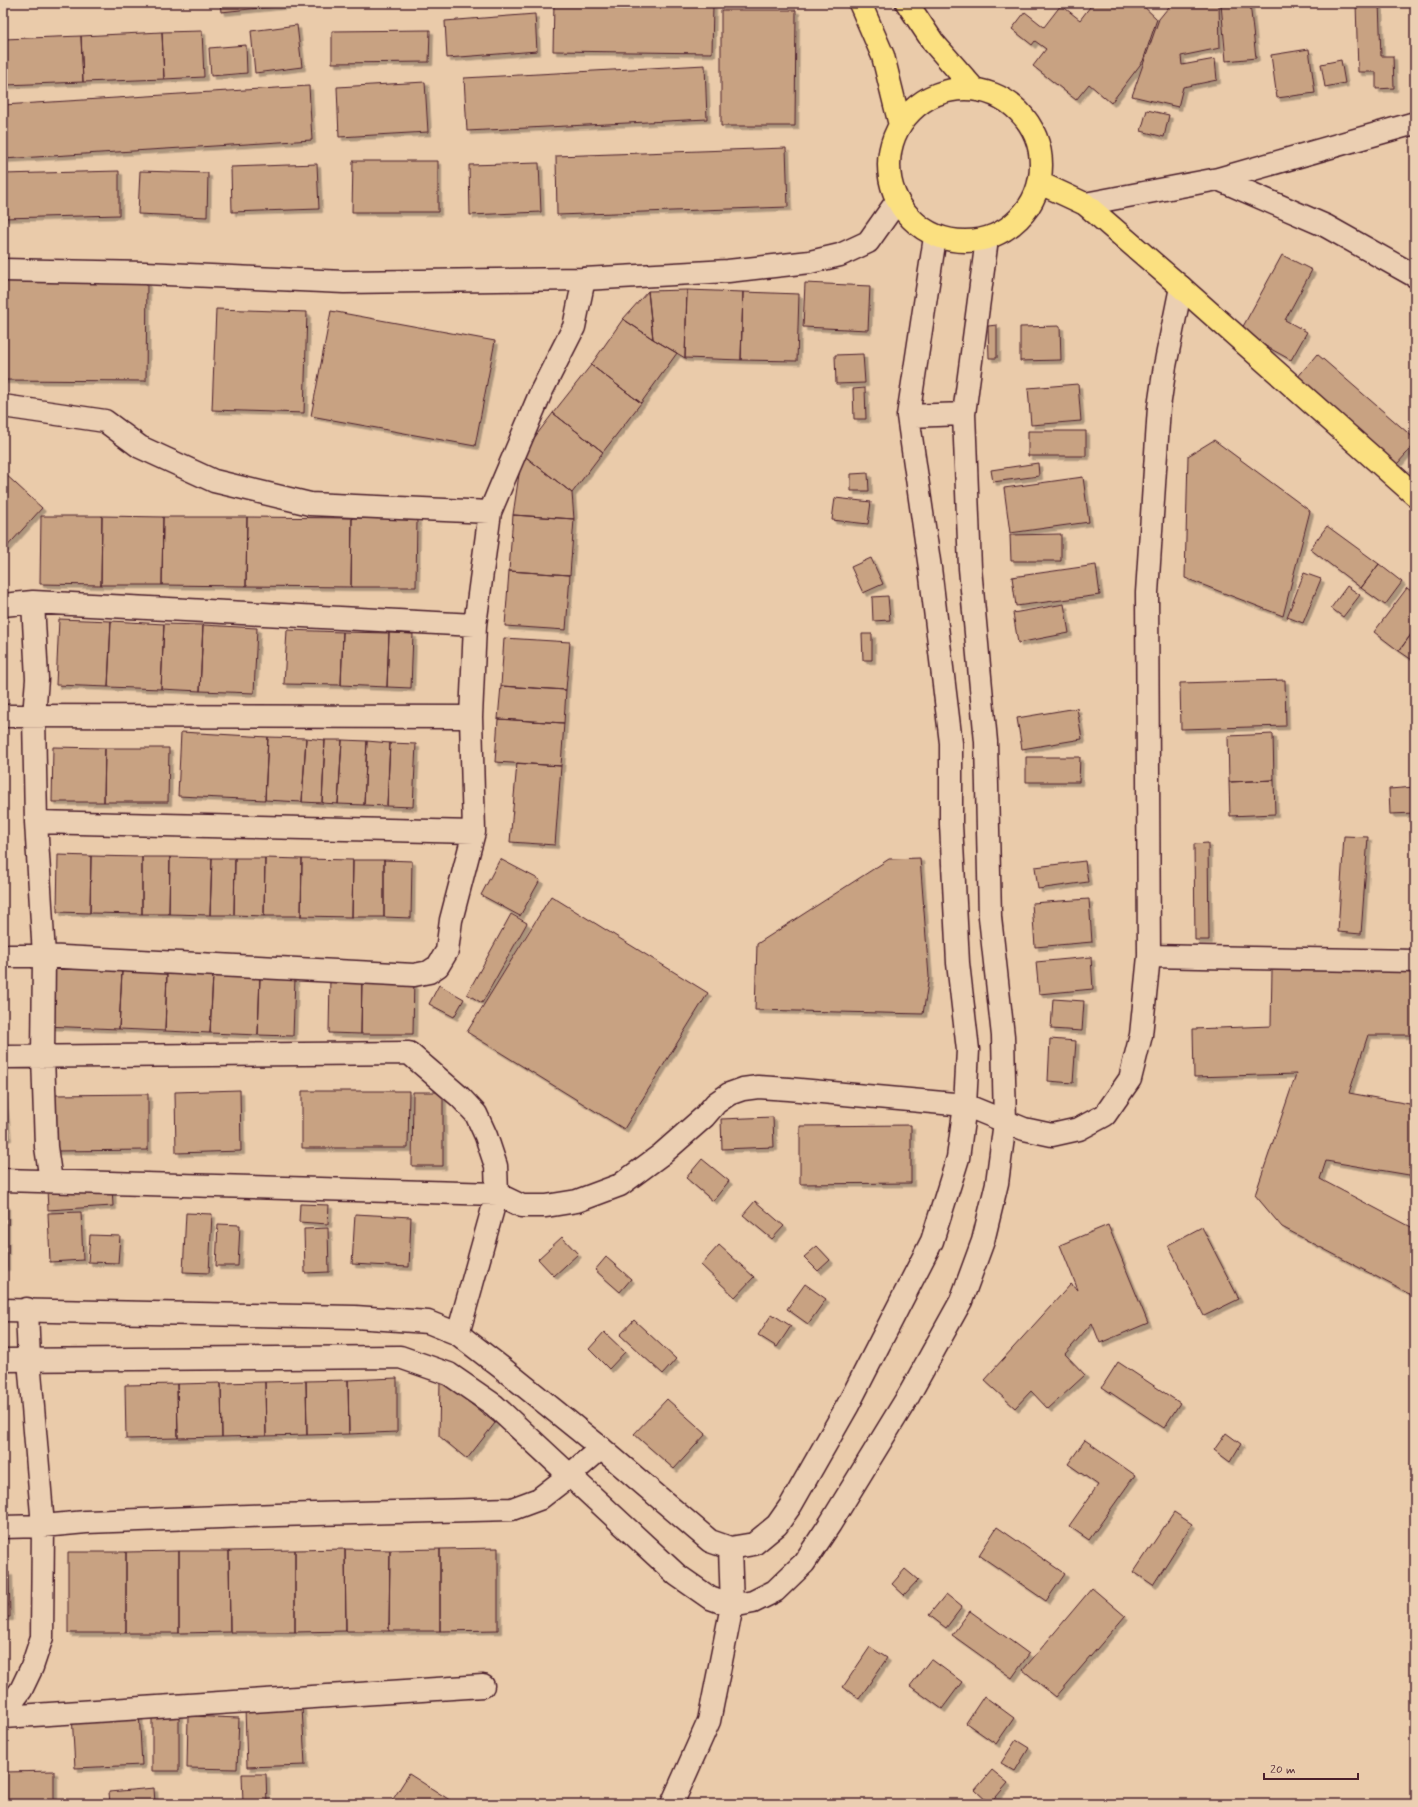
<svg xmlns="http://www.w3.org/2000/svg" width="1418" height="1807" font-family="Mynerve,sans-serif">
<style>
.building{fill:#c8a282;stroke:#4a1f2b;filter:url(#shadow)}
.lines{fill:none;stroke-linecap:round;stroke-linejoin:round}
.minor-casing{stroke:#4a1f2b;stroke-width:25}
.tertiary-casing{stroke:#4a1f2b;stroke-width:25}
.secondary-casing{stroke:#4a1f2b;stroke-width:25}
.trunk-casing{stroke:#4a1f2b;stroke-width:25}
.minor{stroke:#ebcfb2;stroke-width:22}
.tertiary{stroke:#ebcfb2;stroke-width:22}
.secondary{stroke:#ebcfb2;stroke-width:22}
.trunk{stroke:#fbe080;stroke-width:22}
</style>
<defs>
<filter id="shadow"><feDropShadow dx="3.5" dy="3.5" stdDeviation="0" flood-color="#0004"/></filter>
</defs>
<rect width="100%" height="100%" fill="#eacbaa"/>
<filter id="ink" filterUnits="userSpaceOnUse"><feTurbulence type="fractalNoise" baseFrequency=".025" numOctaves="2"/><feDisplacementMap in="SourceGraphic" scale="8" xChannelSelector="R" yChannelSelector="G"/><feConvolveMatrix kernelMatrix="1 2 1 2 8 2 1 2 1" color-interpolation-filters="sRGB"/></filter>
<g filter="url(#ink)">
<path class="building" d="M220,3H308L221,12Z
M554,3L713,5L712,53L553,51Z
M1093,3H1140L1157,19L1143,61L1111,103L1089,84L1076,100L1033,66L1046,49L1035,41L1032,45L1012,29L1025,12L1044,27L1061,5L1080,20Z
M1172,3H1222H1219L1220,48L1181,56L1182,65L1215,59L1217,80L1183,87L1178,107L1132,96L1159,19Z
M1233,3H1250L1256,58L1226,61L1221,4Z
M1356,3H1379L1381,56H1393L1394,88L1376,89V72H1358Z
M721,10H796L795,126H721Z
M535,14L537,51L447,58L445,21Z
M297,25L302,67L255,73L251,31Z
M430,30L429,62L332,63V31Z
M202,31L204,77L164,79L162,32Z
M162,32L164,79L83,82L81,36Z
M81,36L83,82L5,85L4,39Z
M246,45L247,73L211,76L209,48Z
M1309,49L1315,93L1277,98L1271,55Z
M1341,60L1345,83L1325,87L1321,64Z
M705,65L707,119L467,131L464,78Z
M425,82L428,132L339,137L337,87Z
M309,86L312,140L3,159V105Z
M1147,110L1169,115L1164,137L1141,131Z
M786,148L788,207L557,215L556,156Z
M353,161H438V212H352Z
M539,163L541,212L470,215L469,165Z
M317,164L319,209L232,212L231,167Z
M119,171V215L3,218V174Z
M140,171L208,173L207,217L138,214Z
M1282,255L1312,270L1285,320L1307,332L1291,360L1240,332Z
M3,278H147L146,381L3,380Z
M805,283L870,286L868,330L803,327Z
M687,290L743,292L741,360L685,358Z
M687,290L685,358L653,339L648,291Z
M648,291L653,339L623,319Z
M743,292L799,294L797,361L741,360Z
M216,309L307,312L304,413L212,410Z
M331,311L495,341L475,446L311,416Z
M623,319L653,339L677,353L641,403L591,365Z
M997,325V358H989L988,326Z
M1060,326L1061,360L1020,361V327Z
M863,354L865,383L836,384L835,355Z
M1317,354L1415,439V444L1397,464L1297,378Z
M591,365L641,403L603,452L553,413Z
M1078,384L1081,421L1031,425L1028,388Z
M865,388L866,419H854L853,389Z
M553,413L603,452L572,493L522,454Z
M1028,431H1086V456H1028Z
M1214,440L1310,511L1283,616L1185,578L1188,456Z
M522,454L572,493L574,519L513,515Z
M1038,463L1039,476L993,482L991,470Z
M3,472L42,508L3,551Z
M868,473L869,491H851V474Z
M1083,477L1089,522L1010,533L1004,488Z
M835,498L871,502L868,524L832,520Z
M513,515L574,519L570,575L509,571Z
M41,516H102L101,585L40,584Z
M102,516L163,517L162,585H101Z
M163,517H247L246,586L162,585Z
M247,517L352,518L351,587L246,586Z
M352,518L417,519L416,587H351Z
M1327,526L1379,564L1361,588L1310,549Z
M1061,534V561H1011L1010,535Z
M871,558L883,584L863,593L851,567Z
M1379,564L1402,582L1385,605L1361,588Z
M1096,565L1100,595L1016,606L1012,577Z
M509,571L570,575L566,630L505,626Z
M1304,573L1321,579L1303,623L1287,617Z
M1347,586L1360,595L1343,617L1331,608Z
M1407,588L1415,594V629L1399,651L1374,632Z
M888,596L890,620L873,621L872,597Z
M1064,604L1069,633L1018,643L1013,613Z
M59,619L111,621L108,687L56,685Z
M111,621L164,624L161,689L108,687Z
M164,624L203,625L200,691L161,689Z
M203,625L257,628L254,693L200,691Z
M1415,629V662L1399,651Z
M287,630L343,632L341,685L284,684Z
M343,632L389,633L387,687L341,685Z
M389,633L413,634L411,688L387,687Z
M862,634H872V660H863Z
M504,638L570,642L566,690L501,686Z
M1285,680L1286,726L1181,729L1180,683Z
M501,686L566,690L564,723L498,719Z
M1077,708L1082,739L1022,749L1017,718Z
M498,719L564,723L561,766L495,762Z
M181,732L268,737L265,800L178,796Z
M1273,734L1274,780L1229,782L1228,736Z
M268,737L306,738L302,802L265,800Z
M306,738L325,740L322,803L302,802Z
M325,740H342L338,804L322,803Z
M342,740L367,741L364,805L338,804Z
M367,741L390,743L387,806L364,805Z
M390,743L416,744L413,807L387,806Z
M53,747L105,748L104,802H52Z
M105,748H169L168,802H104Z
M1026,757H1080L1079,782H1026Z
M517,763L561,766L555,845L510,842Z
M1274,780L1275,814L1230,816L1229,782Z
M1415,787V813L1390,814L1389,789Z
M1344,836L1368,837L1361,934L1338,932Z
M1208,843L1209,940H1195L1194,844Z
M58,855L91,856L90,913L57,912Z
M91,856L142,857V914L90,913Z
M142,857H170L169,914H142Z
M170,857L212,858L210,915L169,914Z
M212,858H235L234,915H210Z
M235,858H265L264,916L234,915Z
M265,858L302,859L301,916H264Z
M920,858L929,977L923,1014L755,1010L757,944L889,859Z
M302,859L353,860L352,917L301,916Z
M500,859L540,880L520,916L481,895Z
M353,860H384V917H352Z
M384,860L412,861L411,918L384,917Z
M1085,861L1088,882L1038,889L1035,867Z
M551,896L708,993L624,1129L467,1032Z
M1089,899L1092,942L1035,947L1032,903Z
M511,914L527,923L482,1003L467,994Z
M1091,957L1093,989L1039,994L1036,962Z
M47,968L122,971L119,1029L45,1026Z
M1272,970H1415V1035H1368L1349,1093L1415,1105V1176L1326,1161L1320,1179L1415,1229V1297L1282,1227L1255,1195L1296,1074L1194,1077L1193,1029L1271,1026Z
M122,971L167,973L165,1031L119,1029Z
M167,973L213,975L210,1033L165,1031Z
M213,975L260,976L258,1035L210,1033Z
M260,976L295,978L293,1036L258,1035Z
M330,977H362L361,1034L329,1033Z
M362,977H414L413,1034H361Z
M439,985L464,999L454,1017L429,1004Z
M1053,999L1084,1001L1082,1031L1051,1029Z
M1050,1039L1076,1041L1073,1083L1048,1081Z
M3,1090L8,1137L3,1138Z
M240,1090L241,1151L176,1153L175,1092Z
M302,1091H409L408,1148H302Z
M413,1092H443V1166H412Z
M148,1094V1150L55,1151V1095Z
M773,1117L774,1147L722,1149L721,1119Z
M911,1125V1183L800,1184V1126Z
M702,1159L729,1181L713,1201L686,1178Z
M112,1186L113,1206L48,1210L47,1189Z
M755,1201L784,1226L772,1239L743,1215Z
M3,1204H6V1267H3Z
M300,1204L329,1205L328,1224L299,1222Z
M81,1212L83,1260L50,1262L48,1213Z
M186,1213L212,1214L209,1273L183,1272Z
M355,1214L411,1217L409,1267L352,1264Z
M218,1224L240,1225L238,1266H216Z
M1108,1225L1148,1323L1100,1343L1092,1323L1065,1354L1085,1375L1048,1409L1031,1391L1015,1408L984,1380L1071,1284L1078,1290L1060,1245Z
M1202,1227L1239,1299L1204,1316L1168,1245Z
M328,1228L329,1272L305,1273L304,1229Z
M90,1235L120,1236L118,1263L88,1262Z
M562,1237L578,1254L554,1276L538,1259Z
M719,1245L754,1277L735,1297L701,1265Z
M817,1246L830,1260L818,1271L804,1257Z
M606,1257L631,1279L620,1292L595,1270Z
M805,1284L826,1299L808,1324L787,1309Z
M772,1314L791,1326L777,1347L758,1335Z
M634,1320L676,1359L663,1374L620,1335Z
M604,1332L625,1352L609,1369L589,1349Z
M1118,1362L1180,1403L1164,1428L1102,1387Z
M397,1378V1432L349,1434L348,1380Z
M440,1379L495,1423L467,1459L439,1436Z
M348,1380L349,1434L307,1435L306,1381Z
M306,1381L307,1435L266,1436L265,1382Z
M265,1382L266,1436L222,1437L221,1383Z
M221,1383L222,1437L178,1438L177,1384Z
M177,1384L178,1438L126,1439L125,1385Z
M667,1399L706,1434L674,1469L634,1434Z
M1226,1433L1241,1444L1230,1462L1214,1450Z
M1085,1440L1135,1475L1089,1540L1069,1526L1098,1485L1068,1464Z
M1174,1512L1192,1524L1153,1585L1134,1572Z
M997,1527L1065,1574L1046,1601L979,1555Z
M498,1548V1630L440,1631V1549Z
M345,1549L346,1631L295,1632V1550Z
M345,1549L390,1550L389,1631H346Z
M440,1549V1631H389L390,1550Z
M295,1550V1632H230L229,1551Z
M179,1551V1633H126V1552Z
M179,1551H229L230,1632L179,1633Z
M68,1552H126V1633H68Z
M905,1569L918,1580L904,1595L892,1584Z
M9,1572L10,1617H3V1573Z
M1092,1588L1125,1616L1056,1697L1023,1670Z
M946,1594L962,1607L946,1628L929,1615Z
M970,1611L1029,1654L1012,1678L952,1635Z
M870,1647L887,1658L859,1699L843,1687Z
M931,1659L962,1682L942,1709L910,1686Z
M984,1696L1014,1718L996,1744L966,1723Z
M302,1707L305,1765L247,1767L245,1709Z
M152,1709H179V1771H152Z
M139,1711L142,1765L75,1768L72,1714Z
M188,1716L239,1718L237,1769L187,1768Z
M1016,1740L1029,1748L1015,1771L1001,1763Z
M992,1770L1008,1783L990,1804L975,1790Z
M54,1771V1804H3V1772Z
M242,1774H266L267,1804H243Z
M409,1774L456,1804H390Z
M154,1788L155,1804H110L109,1792Z"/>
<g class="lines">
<defs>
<path id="minor" d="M1218,179L1326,226L1415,276
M1085,204L1218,179L1415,123
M3,406L105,421L140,447L214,481L310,504L490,512
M33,602L37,679L34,716L36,822L44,956L43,1056L46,1147L51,1181
M3,605L33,602L475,625
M3,716L471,717
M36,822L474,832
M3,956H44L414,975L429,972L438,966L447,951L451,920L474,832L471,717L475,625L490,512L541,392L574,327L584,279
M1149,956L1415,961
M3,1057L409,1053L460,1097L476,1114L486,1136L496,1166L497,1194L458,1334
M3,1180L497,1194L522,1206H546L577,1201L620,1185L662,1154L704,1117L716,1103L729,1094L743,1089L758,1087L789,1089L965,1105L1024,1129L1052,1135L1079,1129L1105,1115L1130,1079L1141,1035L1149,956L1147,593L1159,407L1165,366L1181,287
M3,1527L43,1526L86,1522L277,1515L512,1509L539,1499L570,1475L601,1448
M3,1714L21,1690L32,1667L42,1637L43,1526L29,1360L27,1309
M3,1717L483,1686"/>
<path id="tertiary" d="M908,416L964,414
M3,1310L355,1317L428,1322L458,1334L502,1368L601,1448L710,1541L730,1548L754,1544L777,1525L791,1505L848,1405L932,1241L958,1158L965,1105L968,1050L958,963L951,824V743L930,568L908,416L935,237
M3,1360L400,1357L449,1374L494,1405L677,1575L710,1598L732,1606L753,1602L775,1591L804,1563L830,1524L909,1395L961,1301L983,1241L997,1183L1005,1122L1003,1036L990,917L986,742L970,568L964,414L987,239
M672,1804L709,1721L732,1606L730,1548"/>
<path id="secondary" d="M3,270L145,273L344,282L584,279L728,271L810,262L840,255L868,242L897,201"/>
<path id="trunk" d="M860,3L883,56L900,125
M907,3L933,42L974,89
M889 165a76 76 0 1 1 152 0a76 76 0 1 1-152 0Z
M1040,183L1085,204L1181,287L1415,495"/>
</defs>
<use href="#minor" class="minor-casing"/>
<use href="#tertiary" class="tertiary-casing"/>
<use href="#secondary" class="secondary-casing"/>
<use href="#trunk" class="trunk-casing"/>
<use href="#minor" class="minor"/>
<use href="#tertiary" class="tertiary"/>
<use href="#secondary" class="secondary"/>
<use href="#trunk" class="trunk"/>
</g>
</g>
<rect width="1418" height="1807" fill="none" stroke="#ebcfb2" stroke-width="16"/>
<rect x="8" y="8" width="1402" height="1791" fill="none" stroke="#4a1f2b" stroke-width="1.5" filter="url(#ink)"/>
<path d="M1264 1773v6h94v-6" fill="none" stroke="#4a1f2b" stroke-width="2"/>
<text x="1270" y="1773" font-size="12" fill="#4a1f2b" stroke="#ebcfb2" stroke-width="3" paint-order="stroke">20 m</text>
</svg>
